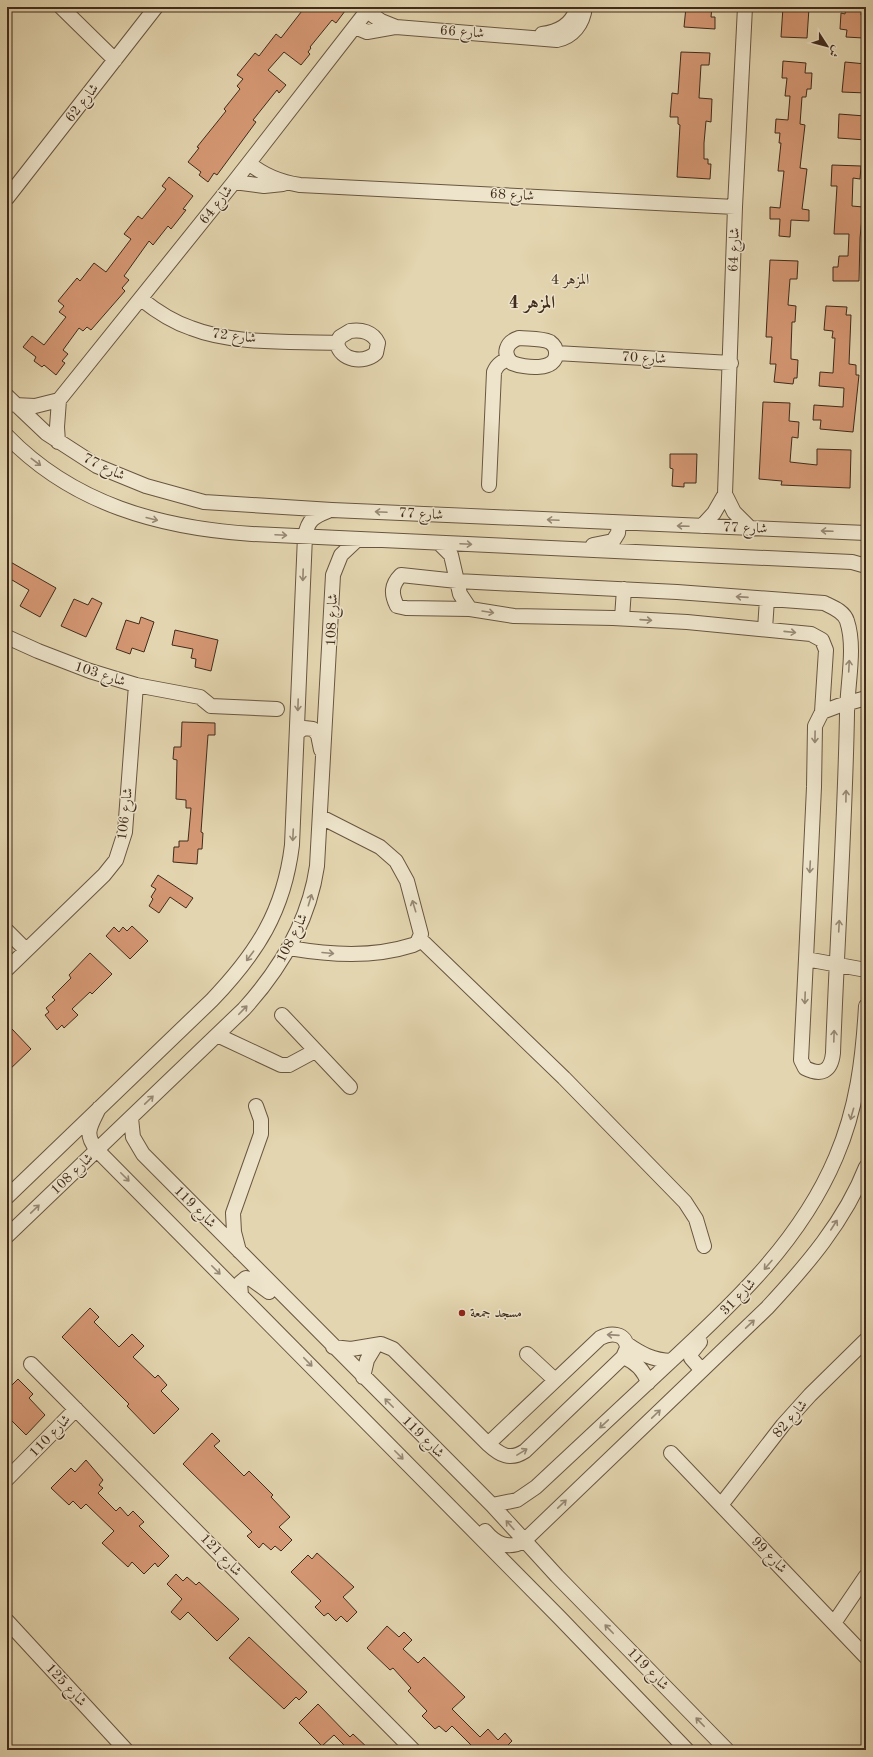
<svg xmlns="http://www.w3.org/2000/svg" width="873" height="1757" font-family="'Old Standard TT',Amiri,serif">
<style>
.building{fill:#d59874;stroke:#402b1c}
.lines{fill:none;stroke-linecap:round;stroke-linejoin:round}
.minor-casing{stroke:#695641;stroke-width:16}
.minor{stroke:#ede4cb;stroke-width:14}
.oneway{stroke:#968874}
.poi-dot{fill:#8f2418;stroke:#ede4cb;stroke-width:1.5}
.labels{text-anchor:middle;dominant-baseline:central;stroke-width:3;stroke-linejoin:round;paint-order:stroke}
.street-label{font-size:14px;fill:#402b1c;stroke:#ede4cb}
.poi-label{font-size:14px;fill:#402b1c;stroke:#ede4cb;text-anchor:start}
.neighbourhood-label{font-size:15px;fill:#402b1c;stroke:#ede4cb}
.district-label{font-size:18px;font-weight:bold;fill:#402b1c;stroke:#ede4cb}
</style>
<rect width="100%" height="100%" fill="#e3d5af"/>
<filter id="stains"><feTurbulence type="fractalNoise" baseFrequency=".005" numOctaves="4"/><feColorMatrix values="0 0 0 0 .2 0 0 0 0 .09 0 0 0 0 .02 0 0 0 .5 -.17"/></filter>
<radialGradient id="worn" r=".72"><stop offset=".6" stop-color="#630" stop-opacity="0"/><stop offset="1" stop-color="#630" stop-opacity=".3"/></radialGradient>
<path class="building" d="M305,7H348L336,23L332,20L310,47L311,48L308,52L310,54L301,65L284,52L268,70L286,85L279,93L277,90L253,120L256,122L217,175L214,173L208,182L199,175L201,172L188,162L199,148L197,147L226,111L224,109L240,89L237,86L243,79L237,75L255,53L259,56L276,34L281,38Z
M686,7H712L711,17H715V29L684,27Z
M783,7L809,8L807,38L781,37Z
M846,7L862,8L861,15L865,16L863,38L846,37L847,30L840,29L841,13L845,14Z
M681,52L710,53L709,65H701L699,98L712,99L711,122L706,121L704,143V159H708V164H711L710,179L677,177L680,125L678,124V117H670L672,93L678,94Z
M783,61L806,63L805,73H812L811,89H807L806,97H802L800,124L805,125L800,168L807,169L802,209L809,210V221L791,220L790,237L779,236L780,219H770V207L780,208L784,171H778L781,143H779L780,133H775L776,119L788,120L790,96H785L787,78H782Z
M845,62L866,64V93L842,92Z
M839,114L865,116L866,140L838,138Z
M832,165L861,166L860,179L853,178L852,206L863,207L860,238L859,281H833V267H838L839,256H848L849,234H834L837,186H831Z
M169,177L193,196L183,209L186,210L171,229L168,226L153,245L149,241L124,276L129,280L122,288L125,291L91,330L87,327L83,331L79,328L63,350L68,354L62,361L65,363L56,375L44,365L42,367L34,361L36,357L23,347L32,336L44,345L66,317L59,312L64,306L58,301L77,278L80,281L94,263L106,272L131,239L124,234L138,216L142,219L166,189L162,186Z
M770,260L798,261L797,279H790L788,305L796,306L795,322H792L791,350V359L798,360L797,378H794L793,384L774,382L776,364H770L772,337H766Z
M826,306L847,307L846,315H851L849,364L856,365V375H859L853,432L820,429L821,420H813L814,405L843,407L844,388L819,386L820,372L833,373L835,338H832L833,331L824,330Z
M763,402L790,403L789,421L799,422L798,438L792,437L790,462L817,465V449L851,450L850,488L781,485L782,481L759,479Z
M670,454H697L696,483H684V487L672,486L673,469L670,468Z
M7,560L56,588L40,617L20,606L29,590L7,577Z
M92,598L102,603L86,637L61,626L74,599L88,605Z
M141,617L154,622L144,652L132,648L130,654L116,649L126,620L139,624Z
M175,630L218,640L211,671L195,667L196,659L191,658L193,649L172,645Z
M182,722L215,723V735H208L201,832L203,833L202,849H198L197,864L173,862L174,847H179V841H188L191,808H186V800L176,799L177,760L173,759L174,747H181Z
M158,875L193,898L186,908L170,897L159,913L149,906L153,899L151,897L156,889L151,886Z
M132,926L148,941L130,959L106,936L114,927L119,932L123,927L127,931Z
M90,953L112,974L92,994L90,992L72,1009L78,1015L64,1028L62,1025L57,1030L45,1015L49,1012L46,1008L55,1000L52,997L71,978L69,975Z
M12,1029L31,1049L7,1072V1034Z
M90,1308L99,1317L94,1322L119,1347L132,1334L144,1346L133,1357L155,1378L158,1375L167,1385L161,1391L179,1409L154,1434L127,1406L129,1404L62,1337Z
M18,1379L33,1394L29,1398L45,1415L26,1435L7,1416V1390Z
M212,1433L220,1441L214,1446L244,1476L249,1471L273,1495L271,1497L290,1517L279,1527L292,1540L281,1551L275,1546L271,1550L263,1543L259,1548L247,1536L252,1532L183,1464Z
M86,1460L103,1480L99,1485L103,1488L98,1493L116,1511L120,1507L128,1516L133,1511L144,1522L139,1526L169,1556L158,1567L155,1563L144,1574L132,1562L128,1567L102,1543L114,1531L86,1504L81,1509L73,1501L69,1505L51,1488L71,1468L75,1472Z
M317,1553L354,1587L343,1597L357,1612L347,1622L341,1616L336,1621L328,1613L324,1616L315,1607L321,1601L291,1572L308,1555L312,1559Z
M176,1574L183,1581L187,1577L196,1585L199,1582L239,1619L217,1641L188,1612L180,1620L171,1612L182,1599L167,1584Z
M387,1626L399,1637L404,1632L412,1640L403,1649L418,1663L424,1657L465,1697L452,1709L480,1737L488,1729L498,1740L505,1733L512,1741L505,1748L508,1750H476L452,1726L446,1732L439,1726L435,1729L422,1716L427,1711L408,1691L411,1688L393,1668L390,1670L367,1648Z
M249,1637L307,1692L299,1700L296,1697L284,1709L229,1658Z
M318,1704L350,1737L353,1734L370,1750H349L334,1735L322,1746L299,1723Z"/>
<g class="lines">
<defs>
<path id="minor" d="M61,7L115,60
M367,11L381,21L396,27L557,40C573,37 583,24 585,7
M355,27L367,32L395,27
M542,34C557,32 571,26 576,10
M249,163C264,176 280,182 300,185L735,207
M234,182L264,186L283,184
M7,198L156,7
M141,299C156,311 173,322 191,328C234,345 291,341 337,343
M350,331C361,329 373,332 378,343L376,353C364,364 340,361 337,343L340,337Z
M519,338C529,339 541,338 550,342C554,345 556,348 556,352C558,372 524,368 512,363C502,354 506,342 519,338Z
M556,353L731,363
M7,396L46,433L97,466L146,486L204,502L332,510L866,533
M15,405L35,406L59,400
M7,436C73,504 160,528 252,534L852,562L866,566
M58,442L57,427L59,400L234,182L370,7
M489,485L494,372C497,365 501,361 509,360
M725,494L734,512L751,529
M702,526L714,513L725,494L735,207L745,7
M439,543L451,555L460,594L470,609L514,616L613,618L687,622L811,634L822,640L826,650L822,712
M593,545L613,541L618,533L619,523
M470,609L406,608L397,606C391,594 391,585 401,575L457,581L677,592L824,603C832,607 844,611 847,621C856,648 847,685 847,714C845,827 837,940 833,1053C831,1072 821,1076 805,1068L801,1060L806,959
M622,618L624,589
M765,629L767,599
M7,637L38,651L90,671L136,685L200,697L211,706L277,709
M866,698L838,706L822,712L815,726L814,787L806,959L866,970
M297,733L304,728L313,729L318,735L321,750
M7,931L26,950
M420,939L564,1078L685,1202L696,1219L704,1246
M289,948C331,955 372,958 413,945L417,943L421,934L407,881L396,861L380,847L321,817
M7,969L104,875L116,860L125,832L136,685
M282,1015L350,1087
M217,1035L281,1065H289L315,1051
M99,1108C91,1126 83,1133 97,1150L560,1618L687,1750
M131,1118L133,1137L143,1154L492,1505L557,1576L727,1750
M7,1197L212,1000C257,953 284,911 292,845L305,536C308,520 313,517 328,511
M7,1236L244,1009C282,967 309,921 317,866L333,575L341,555L358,539
M239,1251L234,1232L233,1213L261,1134V1120L256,1106
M241,1295L240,1283L246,1278L251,1279L269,1292
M700,1342L691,1353V1358L698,1366L703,1368
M627,1344C641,1354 653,1360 671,1361
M333,1347L351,1349L381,1344L393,1349L488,1444C500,1455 510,1461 525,1451L623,1357L627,1348C626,1333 611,1332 600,1338L488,1444
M527,1354L555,1380
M623,1357C636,1362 644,1370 648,1383
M31,1364L413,1750
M363,1377L367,1360L376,1345
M671,1453L866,1657
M7,1479L76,1409
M492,1505L517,1500L536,1487C581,1445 626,1403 671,1361C736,1301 801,1240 836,1157C857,1108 863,1059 866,1006
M721,1505L783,1425L810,1395L866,1340
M485,1531C496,1544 508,1550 524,1541L767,1308C806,1266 845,1221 866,1167
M7,1621L126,1750
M834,1623L866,1576"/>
</defs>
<use href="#minor" class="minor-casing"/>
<use href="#minor" class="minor"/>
</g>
<defs><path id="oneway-shaft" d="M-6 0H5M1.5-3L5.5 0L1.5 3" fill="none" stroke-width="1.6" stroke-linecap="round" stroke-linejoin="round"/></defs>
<g class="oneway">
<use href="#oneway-shaft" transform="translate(36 462) rotate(37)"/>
<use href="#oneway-shaft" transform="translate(381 512) rotate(-177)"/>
<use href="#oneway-shaft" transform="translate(152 519) rotate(14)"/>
<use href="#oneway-shaft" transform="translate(553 520) rotate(-177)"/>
<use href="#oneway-shaft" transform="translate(683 526) rotate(-178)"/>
<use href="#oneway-shaft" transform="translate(827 531) rotate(-178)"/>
<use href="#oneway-shaft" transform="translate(281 535) rotate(3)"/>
<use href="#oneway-shaft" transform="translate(466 544) rotate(3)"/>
<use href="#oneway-shaft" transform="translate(303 575) rotate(92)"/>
<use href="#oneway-shaft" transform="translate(742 597) rotate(-176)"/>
<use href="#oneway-shaft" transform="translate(488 612) rotate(9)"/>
<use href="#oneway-shaft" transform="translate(646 620) rotate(4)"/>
<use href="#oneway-shaft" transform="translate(790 632) rotate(6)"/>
<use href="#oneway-shaft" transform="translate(849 666) rotate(-87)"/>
<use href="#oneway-shaft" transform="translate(298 705) rotate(92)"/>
<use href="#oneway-shaft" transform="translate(815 737) rotate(91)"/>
<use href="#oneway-shaft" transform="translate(846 796) rotate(-89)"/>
<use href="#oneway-shaft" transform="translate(293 835) rotate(93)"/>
<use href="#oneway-shaft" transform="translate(810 867) rotate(93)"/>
<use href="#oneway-shaft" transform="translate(310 900) rotate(-73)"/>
<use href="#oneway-shaft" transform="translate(414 906) rotate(-107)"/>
<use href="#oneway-shaft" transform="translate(839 926) rotate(-87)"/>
<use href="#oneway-shaft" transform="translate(328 953) rotate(5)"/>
<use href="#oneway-shaft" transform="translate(250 956) rotate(127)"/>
<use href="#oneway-shaft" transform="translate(805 998) rotate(92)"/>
<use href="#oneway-shaft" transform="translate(243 1010) rotate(-46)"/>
<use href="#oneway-shaft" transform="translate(834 1036) rotate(-88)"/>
<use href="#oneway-shaft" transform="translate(149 1100) rotate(-44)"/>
<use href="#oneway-shaft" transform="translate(852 1114) rotate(106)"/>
<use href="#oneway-shaft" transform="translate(125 1177) rotate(45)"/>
<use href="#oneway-shaft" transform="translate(35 1209) rotate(-44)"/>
<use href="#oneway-shaft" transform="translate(834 1225) rotate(-57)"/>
<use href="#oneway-shaft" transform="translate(768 1265) rotate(131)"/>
<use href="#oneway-shaft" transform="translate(216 1270) rotate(45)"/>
<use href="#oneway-shaft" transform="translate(750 1324) rotate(-43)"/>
<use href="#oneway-shaft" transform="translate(613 1335) rotate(-176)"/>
<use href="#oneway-shaft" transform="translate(308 1362) rotate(46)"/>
<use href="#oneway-shaft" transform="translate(389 1403) rotate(-135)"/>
<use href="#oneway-shaft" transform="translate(656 1414) rotate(-44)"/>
<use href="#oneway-shaft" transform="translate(604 1424) rotate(137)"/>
<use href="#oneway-shaft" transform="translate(522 1452) rotate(-31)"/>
<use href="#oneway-shaft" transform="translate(399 1455) rotate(45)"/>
<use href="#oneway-shaft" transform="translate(562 1504) rotate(-44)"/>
<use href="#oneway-shaft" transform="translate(510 1525) rotate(-132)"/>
<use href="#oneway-shaft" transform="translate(609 1629) rotate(-134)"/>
<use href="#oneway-shaft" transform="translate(700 1722) rotate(-134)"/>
</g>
<circle class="poi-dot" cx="462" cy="1313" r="4"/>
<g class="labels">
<g class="street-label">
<text transform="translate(462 32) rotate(4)">شارع 66</text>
<text transform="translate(82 103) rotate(-52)">شارع 62</text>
<text transform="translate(512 195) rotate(3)">شارع 68</text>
<text transform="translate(216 205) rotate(-52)">شارع 64</text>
<text transform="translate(734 250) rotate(-88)">شارع 64</text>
<text transform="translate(234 336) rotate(7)">شارع 72</text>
<text transform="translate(644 358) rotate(3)">شارع 70</text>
<text transform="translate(104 467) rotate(26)">شارع 77</text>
<text transform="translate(421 514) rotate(3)">شارع 77</text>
<text transform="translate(745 528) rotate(2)">شارع 77</text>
<text transform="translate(332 620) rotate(-88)">شارع 108</text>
<text transform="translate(100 674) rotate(18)">شارع 103</text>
<text transform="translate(125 814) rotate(-83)">شارع 106</text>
<text transform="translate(292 938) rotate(-63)">شارع 108</text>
<text transform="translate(72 1174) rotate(-44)">شارع 108</text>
<text transform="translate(195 1207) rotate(45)">شارع 119</text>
<text transform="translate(738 1297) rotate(-46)">شارع 31</text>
<text transform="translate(790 1419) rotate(-49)">شارع 82</text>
<text transform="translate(50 1436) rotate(-46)">شارع 110</text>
<text transform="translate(423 1437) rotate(45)">شارع 119</text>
<text transform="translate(221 1555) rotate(46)">شارع 121</text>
<text transform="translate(769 1555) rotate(46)">شارع 99</text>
<text transform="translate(648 1669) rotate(46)">شارع 119</text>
<text transform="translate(66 1685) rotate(47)">شارع 125</text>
</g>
<g class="poi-label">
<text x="470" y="1313">مسجد جمعة</text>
</g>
<g class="neighbourhood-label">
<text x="570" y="280">المزهر 4</text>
</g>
<g class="district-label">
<text x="532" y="303">المزهر 4</text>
</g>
</g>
<rect width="873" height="1757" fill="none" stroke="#e3d5af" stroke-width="24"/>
<rect x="8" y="8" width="857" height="1741" fill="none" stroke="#402b1c" stroke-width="2"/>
<rect x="12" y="12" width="849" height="1733" fill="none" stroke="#402b1c"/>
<g transform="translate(827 46) rotate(126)" stroke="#ede4cb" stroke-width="3" paint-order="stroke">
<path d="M0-3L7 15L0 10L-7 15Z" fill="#402b1c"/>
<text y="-6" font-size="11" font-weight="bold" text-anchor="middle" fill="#402b1c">ش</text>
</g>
<rect width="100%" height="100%" filter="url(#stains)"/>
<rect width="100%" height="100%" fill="url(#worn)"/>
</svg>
